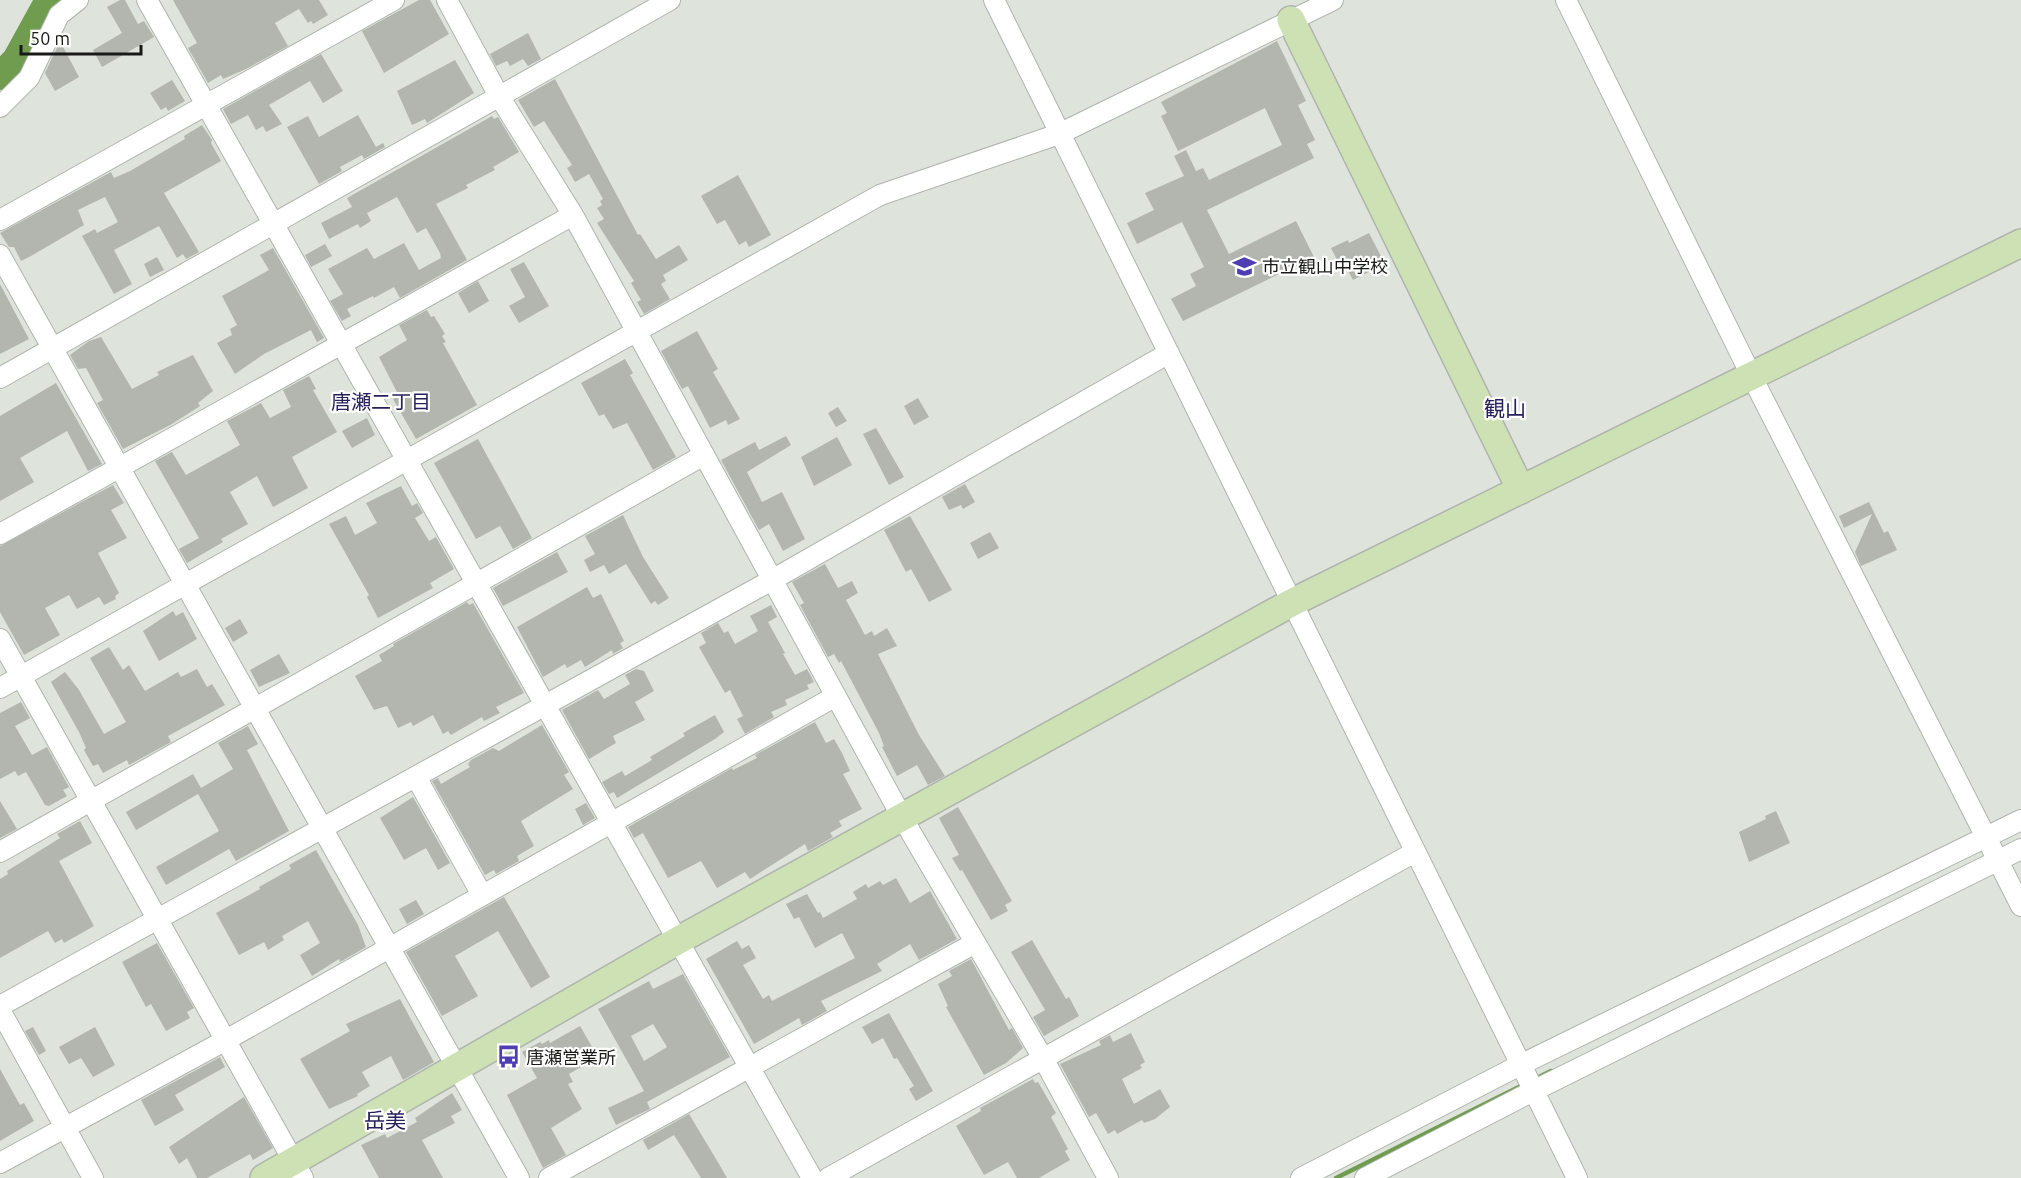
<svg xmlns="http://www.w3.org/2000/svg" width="2021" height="1178" font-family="Ubuntu,'Noto Sans JP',sans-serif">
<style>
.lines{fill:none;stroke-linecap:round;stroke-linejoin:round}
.stream{stroke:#6f9c4f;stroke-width:4.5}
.river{stroke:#6f9c4f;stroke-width:28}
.building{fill:#b2b6af;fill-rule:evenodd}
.street-casing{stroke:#afb4ad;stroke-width:22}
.secondary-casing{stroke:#afb4ad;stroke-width:30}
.street{stroke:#fff;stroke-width:20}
.secondary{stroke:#cde1b5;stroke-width:27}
.labels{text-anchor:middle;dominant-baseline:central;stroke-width:4.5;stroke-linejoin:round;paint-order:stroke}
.poi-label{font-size:18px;fill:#181a17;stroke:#fff;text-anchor:start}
.neighbourhood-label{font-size:20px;fill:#27215a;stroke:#fff}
.quarter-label{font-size:21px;fill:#27215a;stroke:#fff}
</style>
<rect width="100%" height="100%" fill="#dee3db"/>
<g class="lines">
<path class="stream" d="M1535,1079L1551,1071
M1336,1178L1525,1084"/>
<path class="river" d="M0,76L16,60L49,0"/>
</g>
<path class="building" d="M120,0H125L138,24L144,21L154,37L102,67L93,50L122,33L107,7Z
M173,0H319L328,15L313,24L311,21L308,23L299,9L275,23L288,46L246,69L223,79L221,75L208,83L188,48L197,43Z
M419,0H430L449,34L384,73L362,31Z
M528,33L541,59L528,66L523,59L510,66L507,61L496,66L490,54Z
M60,41L79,77L55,91L45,73Z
M1277,41L1306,101L1298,105L1315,140L1307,144L1314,158L1207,210L1229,254L1296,221L1314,257L1183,321L1171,299L1196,286L1190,274L1204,267L1182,222L1137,244L1127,223L1154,210L1145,193L1184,176L1174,156L1186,150L1196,171L1203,168L1209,180L1282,145L1265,108L1178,151L1161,116L1167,113L1161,102Z
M321,54L343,91L323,103L310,81L269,105L282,124L266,132L263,126L256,130L248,115L231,124L223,109Z
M455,60L474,93L427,123L425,119L412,125L397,91Z
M555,79L638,235L640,234L656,259L679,245L688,260L663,275L666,281L661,284L670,299L644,314L637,302L641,300L631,283L634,281L597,223L604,219L597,208L602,205L600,201L603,199L589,174L575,182L567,168L572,165L544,121L534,127L518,100Z
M172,80L185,101L168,111L166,107L161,110L150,93Z
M358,115L376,147L383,143L385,147L364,159L362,155L340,167L342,171L319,184L287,127L308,116L319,137Z
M492,116L494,119L498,117L519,152L493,167L495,170L466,185L468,188L436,204L467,260L400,298L394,287L374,298L373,296L347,309L351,316L342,321L330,301L343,294L328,269L367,248L374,259L404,243L419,270L441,258L440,253L426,228L417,233L397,197L367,213L371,221L360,228L358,224L329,239L321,223L352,207L347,198Z
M202,125L212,140L211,143L221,161L164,193L199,252L186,259L183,254L177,258L159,226L114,250L132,284L114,294L82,236L95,229L97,233L118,222L105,197L78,210L84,225L31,256L21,261L14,247H9L0,233L111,172L114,178L130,171L185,139L184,136Z
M738,175L771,235L749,247L746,241L739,245L725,220L717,224L701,196Z
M1369,233L1385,264L1353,280L1347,269L1343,272L1331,248L1348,240L1349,243Z
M325,244L332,256L311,267L305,255Z
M273,248L324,338L317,342L311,330L264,354L235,374L217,343L232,335L230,329L237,325L222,296L269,270L260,255Z
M157,257L164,270L150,277L144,264Z
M524,262L549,306L519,323L509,306L525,297L510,269Z
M478,281L489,301L469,313L458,293Z
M0,284L29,339L0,354Z
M427,310L431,317L434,316L445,334L442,336L446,342L443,343L477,405L416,439L393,399L399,396L379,357L407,340L399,325Z
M697,331L718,369L713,372L740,419L728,425L726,420L710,428L688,386L682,389L661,351Z
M101,337L132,389L159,375L157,372L193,355L213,391L198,403L200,406L172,424L123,449L97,403L103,400L86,368L78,369L70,355L89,341Z
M625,359L633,373L630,375L676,457L653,470L627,423L613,429L604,414L599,416L581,383Z
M309,376L316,389L313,390L337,432L292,457L308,488L273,507L257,476L230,492L248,524L221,539L223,542L187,563L179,549L199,538L155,461L172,452L186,475L240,445L227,421L261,403L270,418L291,407L283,390Z
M56,383L102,464L88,471L67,431L20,458L34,482L0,501V416Z
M918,398L929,417L914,425L904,406Z
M838,407L847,421L836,427L828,413Z
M367,418L375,435L352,448L342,431Z
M876,428L904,477L889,485L863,434Z
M786,436L791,445L747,472L762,502L782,492L805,539L783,551L769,524L759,530L721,460L755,442L759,450Z
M837,437L852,465L814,486L801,457Z
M478,439L532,538L513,549L500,526L476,539L434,463Z
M965,484L975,502L963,509L961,505L949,510L942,497Z
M113,485L124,503L111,510L127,538L98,553L119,593L115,596L116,599L104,605L99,597L77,609L69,595L45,608L60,635L24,655L0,612V546Z
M401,486L412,506L417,503L423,513L415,518L429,541L436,537L454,569L430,583L433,588L378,618L367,597L369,595L329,524L346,516L355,535L377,523L366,503Z
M1869,502L1884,533L1888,531L1897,550L1861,566L1855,552L1872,514L1844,528L1839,516Z
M623,515L643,557L669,598L658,605L655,601L651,604L626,564L609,574L604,565L590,572L584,560L595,554L585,536Z
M910,516L952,590L929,602L911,569L906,572L884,530Z
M990,532L999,548L978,559L970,543Z
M557,552L568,572L503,606L493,588Z
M825,564L838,588L852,581L858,593L846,600L865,635L872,631L874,636L887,628L897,646L878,654L919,735L945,776L928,785L917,765L897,776L882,747L884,746L879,733L841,661L839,663L834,654L828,657L800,605L804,603L792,582Z
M587,587L593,598L601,594L624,641L620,643L623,648L613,654L612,650L585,667L581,660L567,668L565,664L543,677L517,627Z
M467,602L469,605L473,603L524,693L496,707L500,713L484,721L482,717L451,735L448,731L443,734L433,715L413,726L411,722L398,728L387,706L374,710L355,676L382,661L379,655L394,646L393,644Z
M771,605L777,617L768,622L785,653L783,654L795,675L807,669L814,682L807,685L809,689L785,700L787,705L771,712L774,717L745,734L737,719L743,716L730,690L725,693L699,647L706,643L701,633L718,623L724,633L728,631L735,644L758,631L750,616Z
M173,611L176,616L183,612L197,639L159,661L143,631Z
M240,619L248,633L233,642L225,628Z
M109,647L123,670L129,665L145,691L178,672L181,677L197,669L207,687L212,684L225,705L168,736L171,742L129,765L127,760L103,773L98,764L93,766L84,750L86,748L79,732L51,682L65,672L79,690L104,734L126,722L90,658Z
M279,654L290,673L259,687L250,670Z
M636,669L644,671L654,691L635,702L645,720L613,736L616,743L589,759L562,710L598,690L604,699L630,684L625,675Z
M21,702L30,718L15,726L32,755L47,747L69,787L63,790L67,796L49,806L45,805L26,772L18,776L15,771L0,779V713Z
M715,715L724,732L715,739L617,798L614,792L609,794L602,782L622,771L625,776L652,760L650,757L685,736L683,733Z
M815,722L826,743L834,739L842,753L850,771L843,774L862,809L839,821L842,826L830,833L833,837L808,851L805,844L750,879L745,872L717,888L701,861L668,878L643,833L634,838L628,827L732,768L733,770L757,758L755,755Z
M542,725L569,772L564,775L573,789L521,821L534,846L517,856L519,861L496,874L494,870L485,875L432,781L438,778L441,784L470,767L468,764L471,760L493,748L499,751Z
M248,726L258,744L247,750L289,831L236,861L229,849L166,885L156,867L219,831L198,794L136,830L126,812L193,774L201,788L233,769L218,743Z
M413,797L450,863L438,870L426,848L404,860L380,818Z
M0,801L17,829L0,838Z
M586,803L595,818L583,825L575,809Z
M958,807L1012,901L1005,905L1008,911L991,920L962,870L960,871L952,858L959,855L939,818Z
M1776,811L1790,843L1749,862L1739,832L1766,819L1765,816Z
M80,821L92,843L59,861L94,926L64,943L62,939L55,943L48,931L0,958V879L8,874L7,871L60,838L57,834Z
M316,850L358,925L366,947L340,962L339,959L312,976L300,955L320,943L308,921L282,936L284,940L268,950L264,942L239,955L216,913L260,889L259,887L291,869L289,865Z
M896,878L910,903L930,891L957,939L919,960L910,944L877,964L882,971L821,1001L827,1011L802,1025L799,1018L754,1044L706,959L737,941L742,949L749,945L756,958L743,965L763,999L769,995L772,1001L855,958L842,933L815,948L799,917L794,919L786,904L807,894L818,913L820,912L823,918L857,899L853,892L866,884L868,888L880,881L883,885Z
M504,897L550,977L531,988L498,931L455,956L478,996L442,1016L406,952Z
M416,900L424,914L407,924L399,909Z
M1032,940L1066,999L1069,997L1079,1016L1044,1036L1033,1017L1045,1010L1011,952Z
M157,943L194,1008L187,1012L190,1018L166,1031L151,1004L146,1007L122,962Z
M971,959L1009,1030L1012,1028L1023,1048L1006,1063L984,1075L946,1007L948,1006L938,984L952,976L949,971Z
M683,974L730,1057L647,1102L650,1109L616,1125L608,1108L644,1091L598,1009L649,981L653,989ZM653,1024L667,1047L644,1061L631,1036Z
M400,999L434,1062L403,1080L391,1056L362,1072L370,1086L357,1094L358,1096L329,1109L300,1059L350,1031L346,1024Z
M889,1013L933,1091L916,1101L909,1089L914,1086L897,1058L894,1059L883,1038L872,1044L862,1027Z
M580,1026L598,1057L569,1074L573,1082L568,1084L582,1109L551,1128L566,1155L543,1168L507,1095L537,1078L522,1052L540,1042L542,1044L549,1040L550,1043Z
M33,1027L46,1051L39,1055L25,1031Z
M95,1027L115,1065L93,1077L81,1058L69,1064L59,1047Z
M1131,1033L1145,1062L1140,1065L1142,1068L1122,1079L1134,1104L1160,1089L1170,1107L1155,1119L1144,1123L1142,1120L1117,1134L1115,1130L1108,1134L1096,1113L1089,1117L1060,1064L1101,1045L1099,1041L1110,1035L1113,1042Z
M220,1057L225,1067L175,1095L184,1110L155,1126L141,1100Z
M0,1069L20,1105L24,1103L34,1121L0,1141Z
M1033,1079L1035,1083L1038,1082L1056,1113L1051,1117L1068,1149L1065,1151L1070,1160L1039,1178H1017L1008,1162L984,1175L956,1126L981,1111L980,1108Z
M452,1093L462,1110L451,1116L455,1123L422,1140L443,1178H379L361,1145L385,1134L387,1138L417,1122L415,1118Z
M244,1097L273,1148L253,1160L250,1154L207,1178H197L187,1158L179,1164L169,1147Z
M689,1114L719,1164L727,1178H701L674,1135L648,1150L643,1140Z"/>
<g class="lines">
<defs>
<path id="street" d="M147,0L812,1178
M447,0L499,96L573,215L903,819L1044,1060L1108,1178
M994,0L1577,1178
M1566,0L1751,375L2021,906
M0,107L29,78L59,15L78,0
M0,220L394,0
M0,255L519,1178
M0,378L670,0
M0,534L573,215
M0,639L303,1178
M0,688L880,195L1059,134L1333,0
M416,777L482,895
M0,852L704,455
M0,1006L772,580L1169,353
M0,1010L93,1178
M0,1163L226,1040L836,696
M549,1178L975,943
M828,1178L1415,852
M1301,1178L1520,1065L2021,820
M1365,1178L1533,1091L2021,849"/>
<path id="secondary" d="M1291,20L1521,490
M264,1178L677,941L1291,603L2021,243"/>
</defs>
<use href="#street" class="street-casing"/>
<use href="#secondary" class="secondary-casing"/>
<use href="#street" class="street"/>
<use href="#secondary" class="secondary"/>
</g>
<defs>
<symbol id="school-bare" viewBox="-9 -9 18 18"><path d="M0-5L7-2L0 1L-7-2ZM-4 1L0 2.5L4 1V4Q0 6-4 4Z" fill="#4f3db4" stroke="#fff" stroke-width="2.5" paint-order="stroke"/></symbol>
<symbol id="bus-bare" viewBox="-9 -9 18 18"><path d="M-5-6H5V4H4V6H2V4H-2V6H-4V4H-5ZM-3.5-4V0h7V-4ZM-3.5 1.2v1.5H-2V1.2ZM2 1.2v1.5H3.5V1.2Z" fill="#4f3db4" stroke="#fff" stroke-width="2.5" paint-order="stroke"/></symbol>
</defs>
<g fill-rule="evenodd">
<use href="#school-bare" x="1228" y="250" width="33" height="33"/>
<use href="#bus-bare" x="492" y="1040" width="33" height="33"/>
</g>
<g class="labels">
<g class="poi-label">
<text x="1262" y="266">市立観山中学校</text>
<text x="526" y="1057">唐瀬営業所</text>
</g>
<g class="neighbourhood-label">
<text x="381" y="401">唐瀬二丁目</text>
</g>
<g class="quarter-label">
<text x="1505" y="408">観山</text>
<text x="385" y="1120">岳美</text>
</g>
</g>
<path d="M21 45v9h120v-9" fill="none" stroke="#181a17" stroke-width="3"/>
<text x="30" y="45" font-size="18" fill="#181a17" stroke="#ffffff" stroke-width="4.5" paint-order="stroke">50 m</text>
</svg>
